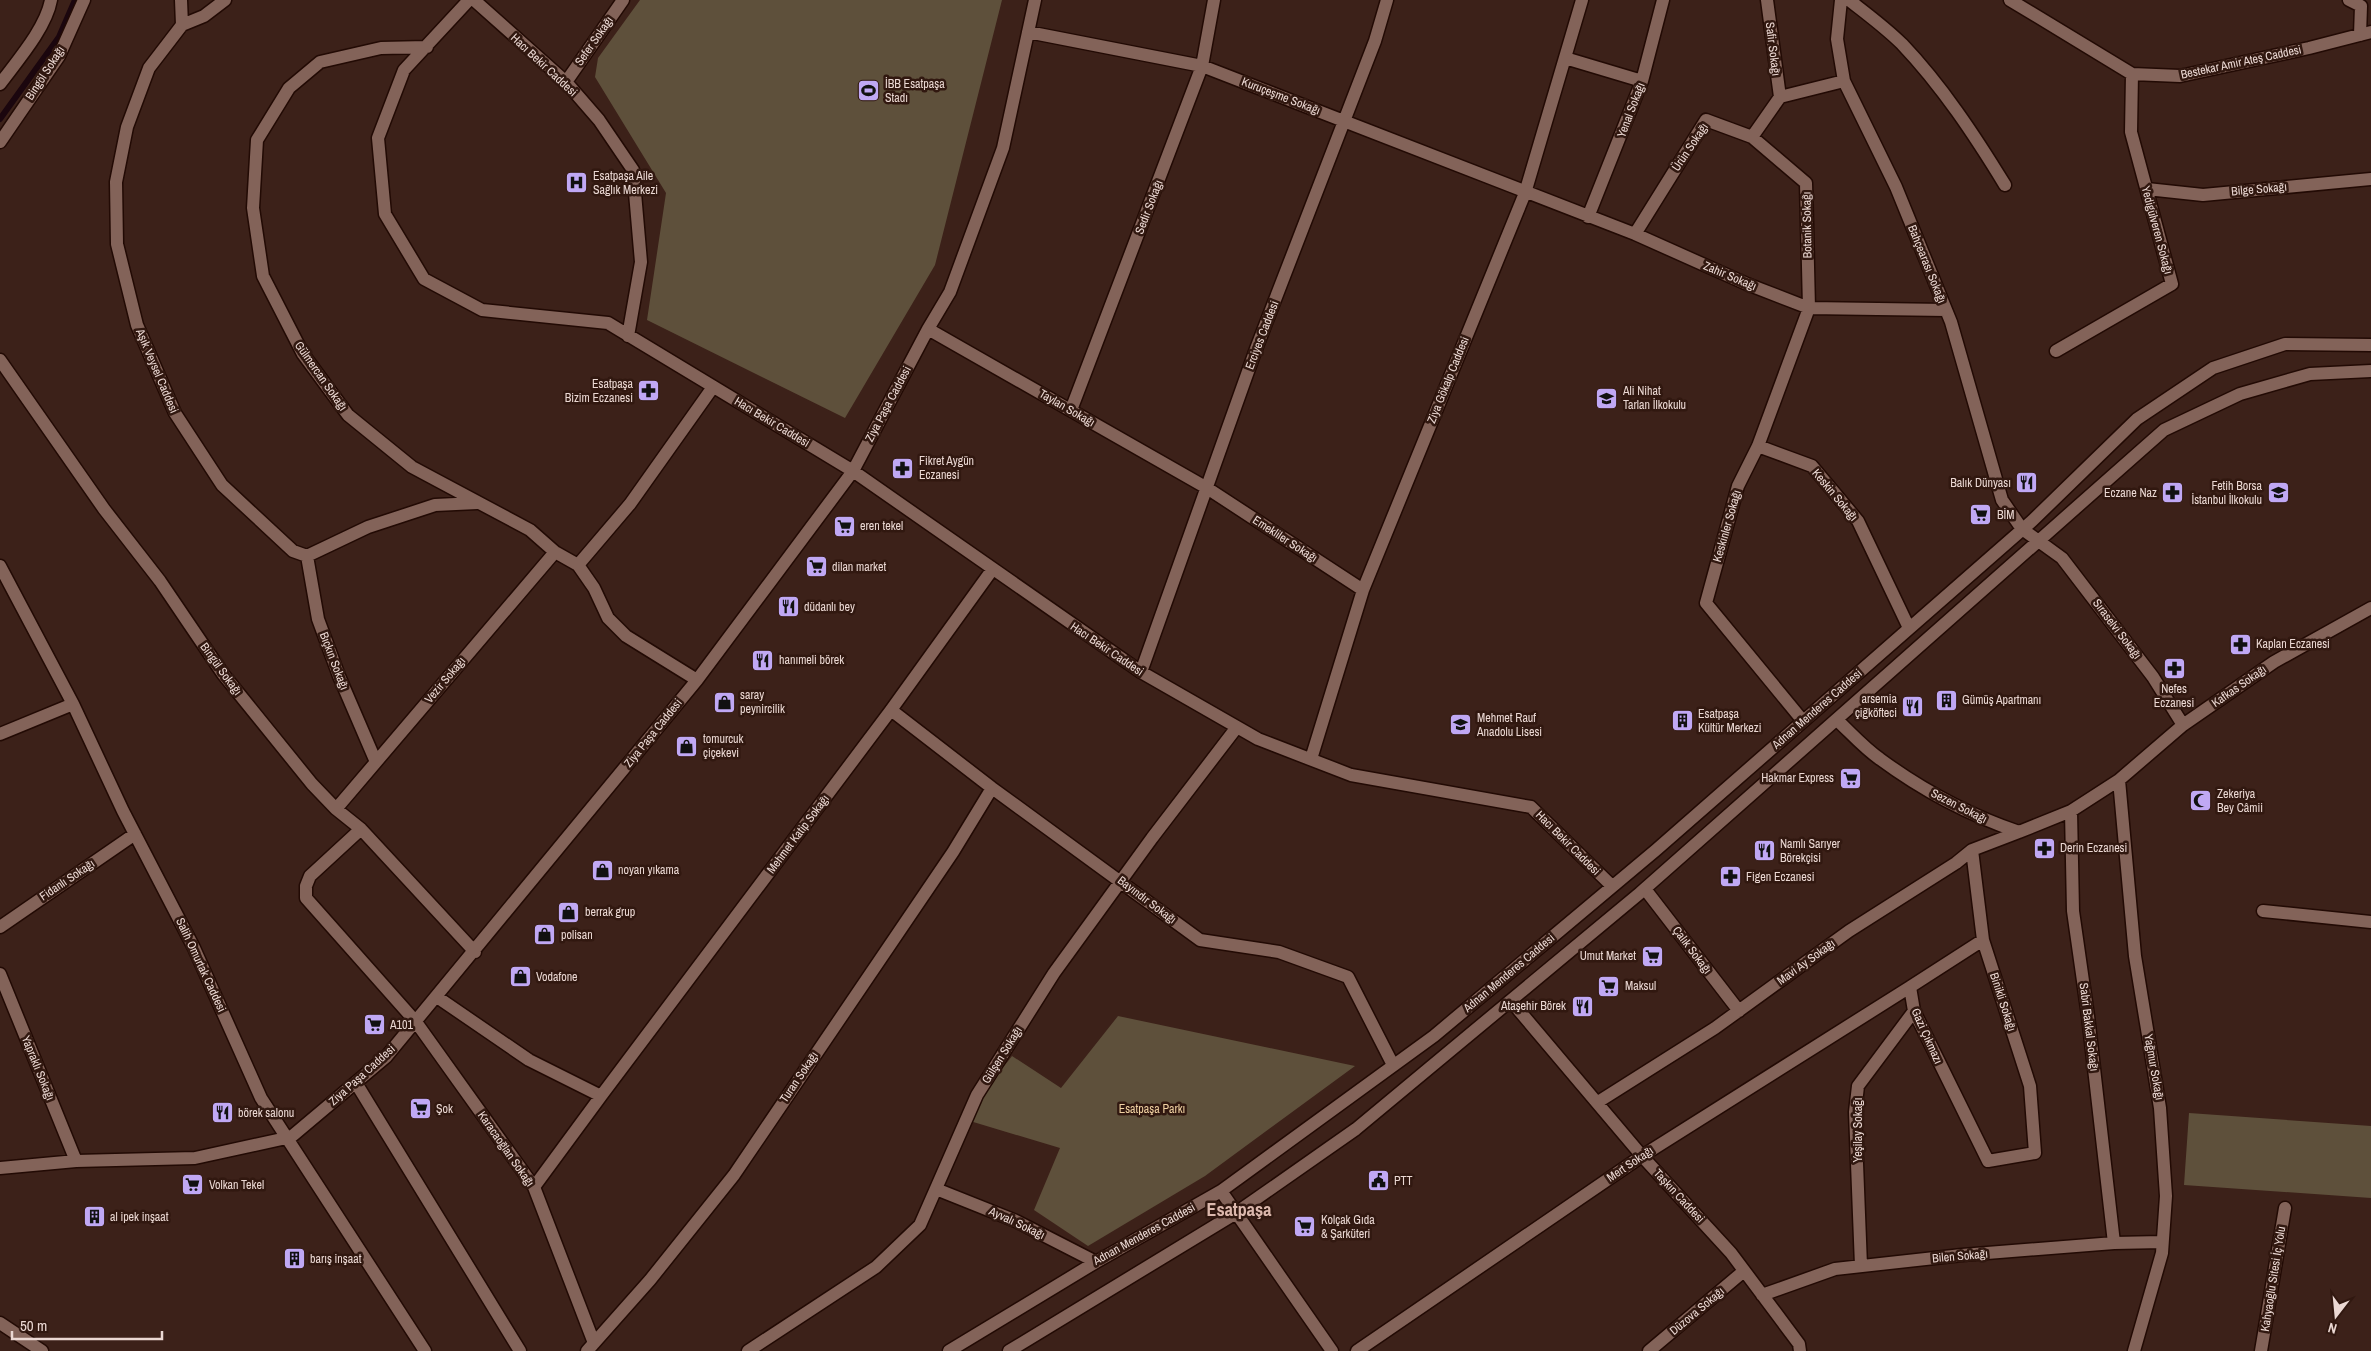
<svg xmlns="http://www.w3.org/2000/svg" width="2371" height="1351" font-family="'Archivo Narrow',sans-serif">
<style>
.green{fill:#5e503b}
.lines{fill:none;stroke-linecap:round;stroke-linejoin:round}
.stream{stroke:#1b060e;stroke-width:6}
.minor-casing{stroke:#220a04;stroke-width:15}
.minor{stroke:#836359;stroke-width:12}
.labels{text-anchor:middle;dominant-baseline:central;stroke-width:5;stroke-linejoin:round;paint-order:stroke}
.street-label{font-size:12px;fill:#ebd8d3;stroke:#311810}
.poi-label{font-size:12px;fill:#ebd8d3;stroke:#311810;text-anchor:start}
.park-label{font-size:12px;fill:#f1d2a3;stroke:#311810}
.district-label{font-size:18px;font-weight:bold;fill:#dcb8ad;stroke:#311810}
</style>
<rect width="100%" height="100%" fill="#3c2119"/>
<path class="green" d="M640,0H1002L935,265L845,418L647,320L666,193L595,77L598,58Z
M1118,1016L1355,1066L1205,1176L1088,1246L1034,1210L1060,1148L970,1121L980,1097L1012,1056L1061,1088Z
M2189,1113L2371,1126V1198L2184,1185Z"/>
<g class="lines">
<path class="stream" d="M0,119L59,37L75,0"/>
<defs>
<path id="minor" d="M181,0L182,25L149,68L127,127L116,182L117,244L137,325L175,413L222,485L293,551L307,556L368,527L435,505L477,503
M469,0L404,70L378,138L385,214L424,279L482,310L608,323L853,471L1141,672L1258,739L1351,775L1531,807L1612,886
M474,0L566,82L599,120L633,170L641,262L628,336
M1767,0L1780,97
M1841,0L1837,39L1844,81L1896,187L1951,322L2002,500L2022,529L2062,558L2153,677L2183,725
M1849,0C1867,14 1886,28 1902,44C1942,86 1975,136 2005,185
M2010,0L2132,74L2180,76L2309,48L2371,32
M2349,0L2361,6L2360,35
M182,25L204,16L225,0
M1028,32L1202,66L1635,234L1747,284L1809,308L1946,310
M427,47L381,48L320,62L289,88L257,140L253,208L263,276L303,354L348,415L412,467L530,530L555,552L578,565L594,588L608,618L626,636L697,680
M1565,58L1642,81
M566,82L623,0
M0,84C17,61 46,28 51,0
M1752,137L1806,183L1809,308L1758,446L1738,486L1706,603L1803,721
M0,142L59,56L84,0
M2147,189L2203,195L2371,179
M1588,217L1642,81L1663,0
M1635,234L1706,120L1752,137L1780,97L1844,81
M928,329L1207,488L1363,590
M2056,351L2172,284L2131,132L2132,74
M0,360L104,509L160,581L223,674L312,784L336,809L361,829L475,952
M1071,410L1202,66L1214,0
M1758,446L1812,466L1858,521L1909,628
M307,556L318,619L339,676L376,762
M578,565L630,504L713,387
M0,566L73,704L123,811L194,948L261,1098L425,1351
M1141,672L1256,349L1375,41L1387,0
M891,710L992,788L1200,940L1279,952L1348,977L1393,1065
M1837,720C1851,733 1864,748 1880,759C1922,790 1969,815 2019,832L2071,811L2119,780L2183,725L2274,662L2371,608
M0,734L73,704
M1311,759L1363,590L1525,193L1582,0
M2119,780L2135,956L2160,1108L2166,1196L2162,1253L2134,1351
M336,809L555,552
M2071,811L2073,911L2088,1016L2114,1243
M361,829L310,876L306,886V898L416,1022L534,1187L594,1343
M1972,850L1983,940L2030,1086L2035,1153L1988,1161L1914,1011L1910,987L1983,940
M1645,889L1739,1011
M2263,911L2371,922
M0,927L135,834
M0,974L76,1161
M437,997L529,1060L601,1096L891,710L992,570
M1511,1001L1642,1156L1731,1253L1799,1344L1800,1351
M356,1083L520,1351
M1598,1102L1715,1028L1849,931L1956,863L1972,850L2019,832
M0,1168L76,1161L195,1158L291,1137L386,1057L697,680L853,471L928,329L950,292L1003,148L1035,0
M534,1187L601,1096
M936,1189L1016,1221L1096,1262
M1221,1191L1332,1351
M1861,1266L1855,1112L1858,1086L1914,1011
M1762,1295L1835,1269L1962,1255L2114,1243L2162,1242
M0,1323L42,1351
M587,1351L650,1280L734,1175L953,852L992,788
M748,1351L876,1267L920,1225L977,1095L1054,973L1152,838L1237,727
M949,1351L1096,1262L1221,1191L1434,1036L1656,850L2032,521L2137,419L2213,368L2285,344L2371,345
M1009,1351L1236,1213L1356,1129L1640,893L2164,430L2240,394L2310,374L2371,371
M1357,1351L1642,1156L1910,987
M1649,1351L1744,1271
M2261,1351L2285,1208"/>
</defs>
<use href="#minor" class="minor-casing"/>
<use href="#minor" class="minor"/>
</g>
<defs>
<symbol id="stadium-square" viewBox="-11 -11 22 22"><rect x="-9" y="-9" width="18" height="18" rx="4" fill="#c0a8f4" stroke="#311810"/><path d="M0-5a6.5 5 0 1 0 0 10a6.5 5 0 1 0 0-10ZM-3.5-1.8h7v3.6h-7Z" fill="#111"/></symbol>
<symbol id="hospital-square" viewBox="-11 -11 22 22"><rect x="-9" y="-9" width="18" height="18" rx="4" fill="#c0a8f4" stroke="#311810"/><path d="M-5-5h3v3.5h4V-5h3V5h-3V1.5h-4V5h-3Z" fill="#111"/></symbol>
<symbol id="pharmacy-square" viewBox="-11 -11 22 22"><rect x="-9" y="-9" width="18" height="18" rx="4" fill="#c0a8f4" stroke="#311810"/><path d="M-2-6h4v4h4v4h-4v4h-4v-4h-4v-4h4Z" fill="#111"/></symbol>
<symbol id="school-square" viewBox="-11 -11 22 22"><rect x="-9" y="-9" width="18" height="18" rx="4" fill="#c0a8f4" stroke="#311810"/><path d="M0-5L7-2L0 1L-7-2ZM-4 1L0 2.5L4 1V4Q0 6-4 4Z" fill="#111"/></symbol>
<symbol id="restaurant-square" viewBox="-11 -11 22 22"><rect x="-9" y="-9" width="18" height="18" rx="4" fill="#c0a8f4" stroke="#311810"/><path d="M-5-6h1v4h1v-4h1v4h1v-4h1v5L-1.5 .5V6h-2V.5L-5-1ZM5-6V6H3V1.5H1.5Q1.5-4 5-6Z" fill="#111"/></symbol>
<symbol id="supermarket-square" viewBox="-11 -11 22 22"><rect x="-9" y="-9" width="18" height="18" rx="4" fill="#c0a8f4" stroke="#311810"/><path d="M-6-5.5h2.5l.6 2H6L4.5 2H-2.5L-4.4-4H-6ZM-1.5 3.2a1.3 1.3 0 1 0 .1 0ZM3 3.2a1.3 1.3 0 1 0 .1 0Z" fill="#111"/></symbol>
<symbol id="building-square" viewBox="-11 -11 22 22"><rect x="-9" y="-9" width="18" height="18" rx="4" fill="#c0a8f4" stroke="#311810"/><path d="M-4-6H4V6H1V3H-1V6H-4ZM-2.5-4.3h1.7v1.8h-1.7ZM.8-4.3h1.7v1.8H.8ZM-2.5-1h1.7V.8h-1.7ZM.8-1h1.7V.8H.8Z" fill="#111"/></symbol>
<symbol id="shop-square" viewBox="-11 -11 22 22"><rect x="-9" y="-9" width="18" height="18" rx="4" fill="#c0a8f4" stroke="#311810"/><path d="M-5-2.5h2.3a2.7 3.5 0 0 1 5.4 0H5L5.5 6h-11ZM-1.5-2.5h3a1.5 2.3 0 0 0-3 0Z" fill="#111"/></symbol>
<symbol id="mosque-square" viewBox="-11 -11 22 22"><rect x="-9" y="-9" width="18" height="18" rx="4" fill="#c0a8f4" stroke="#311810"/><path d="M3.5-4.9A6 6 0 1 0 3.5 4.9A5 5 0 1 1 3.5-4.9Z" fill="#111"/></symbol>
<symbol id="civic-square" viewBox="-11 -11 22 22"><rect x="-9" y="-9" width="18" height="18" rx="4" fill="#c0a8f4" stroke="#311810"/><path d="M-.6-6.5H3V-4.5H.6V-3L4-1V1h2V6H-6V1h2V-1L-.6-3ZM-1.2 2.5V6h2.4V2.5Z" fill="#111"/></symbol>
</defs>
<g fill-rule="evenodd">
<use href="#stadium-square" x="856" y="78" width="25" height="25"/>
<use href="#hospital-square" x="564" y="170" width="25" height="25"/>
<use href="#pharmacy-square" x="636" y="378" width="25" height="25"/>
<use href="#school-square" x="1594" y="386" width="25" height="25"/>
<use href="#pharmacy-square" x="890" y="456" width="25" height="25"/>
<use href="#restaurant-square" x="2014" y="470" width="25" height="25"/>
<use href="#pharmacy-square" x="2160" y="480" width="25" height="25"/>
<use href="#school-square" x="2266" y="480" width="25" height="25"/>
<use href="#supermarket-square" x="1968" y="502" width="25" height="25"/>
<use href="#supermarket-square" x="832" y="514" width="25" height="25"/>
<use href="#supermarket-square" x="804" y="554" width="25" height="25"/>
<use href="#restaurant-square" x="776" y="594" width="25" height="25"/>
<use href="#pharmacy-square" x="2228" y="632" width="25" height="25"/>
<use href="#restaurant-square" x="750" y="648" width="25" height="25"/>
<use href="#pharmacy-square" x="2162" y="656" width="25" height="25"/>
<use href="#building-square" x="1934" y="688" width="25" height="25"/>
<use href="#shop-square" x="712" y="690" width="25" height="25"/>
<use href="#restaurant-square" x="1900" y="694" width="25" height="25"/>
<use href="#building-square" x="1670" y="708" width="25" height="25"/>
<use href="#school-square" x="1448" y="712" width="25" height="25"/>
<use href="#shop-square" x="674" y="734" width="25" height="25"/>
<use href="#supermarket-square" x="1838" y="766" width="25" height="25"/>
<use href="#mosque-square" x="2188" y="788" width="25" height="25"/>
<use href="#pharmacy-square" x="2032" y="836" width="25" height="25"/>
<use href="#restaurant-square" x="1752" y="838" width="25" height="25"/>
<use href="#shop-square" x="590" y="858" width="25" height="25"/>
<use href="#pharmacy-square" x="1718" y="864" width="25" height="25"/>
<use href="#shop-square" x="556" y="900" width="25" height="25"/>
<use href="#shop-square" x="532" y="922" width="25" height="25"/>
<use href="#supermarket-square" x="1640" y="944" width="25" height="25"/>
<use href="#shop-square" x="508" y="964" width="25" height="25"/>
<use href="#supermarket-square" x="1596" y="974" width="25" height="25"/>
<use href="#restaurant-square" x="1570" y="994" width="25" height="25"/>
<use href="#supermarket-square" x="362" y="1012" width="25" height="25"/>
<use href="#supermarket-square" x="408" y="1096" width="25" height="25"/>
<use href="#restaurant-square" x="210" y="1100" width="25" height="25"/>
<use href="#civic-square" x="1366" y="1168" width="25" height="25"/>
<use href="#supermarket-square" x="180" y="1172" width="25" height="25"/>
<use href="#building-square" x="82" y="1204" width="25" height="25"/>
<use href="#supermarket-square" x="1292" y="1214" width="25" height="25"/>
<use href="#building-square" x="282" y="1246" width="25" height="25"/>
</g>
<g class="labels">
<g class="street-label">
<text transform="translate(594 41) rotate(-55)">Sefer Sokağı</text>
<text transform="translate(1773 49) rotate(83)">Safir Sokağı</text>
<text transform="translate(2241 62) rotate(-12)">Bestekar Amir Ateş Caddesi</text>
<text transform="translate(544 65) rotate(43)">Hacı Bekir Caddesi</text>
<text transform="translate(45 73) rotate(-57)">Bingöl Sokağı</text>
<text transform="translate(1281 96) rotate(21)">Kuruçeşme Sokağı</text>
<text transform="translate(1631 110) rotate(-69)">Yenal Sokağı</text>
<text transform="translate(1690 147) rotate(-56)">Ürün Sokağı</text>
<text transform="translate(2259 189) rotate(-5)">Bilge Sokağı</text>
<text transform="translate(1149 207) rotate(-69)">Sedir Sokağı</text>
<text transform="translate(1807 225) rotate(-91)">Botanik Sokağı</text>
<text transform="translate(2157 230) rotate(75)">Yedigülveren Sokağı</text>
<text transform="translate(1927 264) rotate(68)">Bahçearası Sokağı</text>
<text transform="translate(1730 276) rotate(23)">Zahir Sokağı</text>
<text transform="translate(1262 335) rotate(-69)">Erciyes Caddesi</text>
<text transform="translate(157 371) rotate(67)">Aşık Veysel Caddesi</text>
<text transform="translate(321 376) rotate(55)">Gülmercan Sokağı</text>
<text transform="translate(1448 380) rotate(-68)">Ziya Gökalp Caddesi</text>
<text transform="translate(888 404) rotate(-62)">Ziya Paşa Caddesi</text>
<text transform="translate(1067 408) rotate(30)">Taylan Sokağı</text>
<text transform="translate(772 422) rotate(31)">Hacı Bekir Caddesi</text>
<text transform="translate(1835 495) rotate(50)">Keskin Sokağı</text>
<text transform="translate(1727 526) rotate(-74)">Keskinler Sokağı</text>
<text transform="translate(1285 539) rotate(33)">Emekliler Sokağı</text>
<text transform="translate(2117 629) rotate(53)">Sıraselvi Sokağı</text>
<text transform="translate(1107 649) rotate(34)">Hacı Bekir Caddesi</text>
<text transform="translate(334 661) rotate(69)">Bıçkın Sokağı</text>
<text transform="translate(221 669) rotate(54)">Bingül Sokağı</text>
<text transform="translate(445 680) rotate(-50)">Vezir Sokağı</text>
<text transform="translate(2239 686) rotate(-35)">Kafkas Sokağı</text>
<text transform="translate(1817 709) rotate(-41)">Adnan Menderes Caddesi</text>
<text transform="translate(653 733) rotate(-51)">Ziya Paşa Caddesi</text>
<text transform="translate(1959 806) rotate(27)">Sezen Sokağı</text>
<text transform="translate(798 834) rotate(-53)">Mehmet Katip Sokağı</text>
<text transform="translate(1568 843) rotate(45)">Hacı Bekir Caddesi</text>
<text transform="translate(67 880) rotate(-34)">Fidanlı Sokağı</text>
<text transform="translate(1147 900) rotate(37)">Bayındır Sokağı</text>
<text transform="translate(1692 950) rotate(53)">Çalık Sokağı</text>
<text transform="translate(1806 962) rotate(-36)">Mavi Ay Sokağı</text>
<text transform="translate(201 965) rotate(65)">Salih Omurtak Caddesi</text>
<text transform="translate(1509 973) rotate(-40)">Adnan Menderes Caddesi</text>
<text transform="translate(2003 1002) rotate(72)">Binikli Sokağı</text>
<text transform="translate(2089 1027) rotate(83)">Sabri Bakkal Sokağı</text>
<text transform="translate(1927 1036) rotate(66)">Gazi Çıkmazı</text>
<text transform="translate(1002 1055) rotate(-58)">Gülşen Sokağı</text>
<text transform="translate(2154 1067) rotate(80)">Yağmur Sokağı</text>
<text transform="translate(38 1068) rotate(68)">Yapraklı Sokağı</text>
<text transform="translate(362 1075) rotate(-42)">Ziya Paşa Caddesi</text>
<text transform="translate(799 1077) rotate(-56)">Turan Sokağı</text>
<text transform="translate(1858 1130) rotate(-90)">Yeşilay Sokağı</text>
<text transform="translate(506 1149) rotate(55)">Karacaoğlan Sokağı</text>
<text transform="translate(1630 1164) rotate(-34)">Mert Sokağı</text>
<text transform="translate(1679 1196) rotate(47)">Taşkın Caddesi</text>
<text transform="translate(1017 1223) rotate(25)">Ayvalı Sokağı</text>
<text transform="translate(1144 1234) rotate(-29)">Adnan Menderes Caddesi</text>
<text transform="translate(1960 1256) rotate(-5)">Bilen Sokağı</text>
<text transform="translate(2273 1279) rotate(-81)">Kahyaoğlu Sitesi İç Yolu</text>
<text transform="translate(1697 1311) rotate(-40)">Düzova Sokağı</text>
</g>
<g class="poi-label">
<text x="885" y="84">İBB Esatpaşa<tspan x="885" dy="14">Stadı</tspan></text>
<text x="593" y="176">Esatpaşa Aile<tspan x="593" dy="14">Sağlık Merkezi</tspan></text>
<text x="633" y="384" text-anchor="end">Esatpaşa<tspan x="633" dy="14">Bizim Eczanesi</tspan></text>
<text x="1623" y="391">Ali Nihat<tspan x="1623" dy="14">Tarlan İlkokulu</tspan></text>
<text x="919" y="461">Fikret Aygün<tspan x="919" dy="14">Eczanesi</tspan></text>
<text x="2011" y="483" text-anchor="end">Balık Dünyası</text>
<text x="2262" y="486" text-anchor="end">Fetih Borsa<tspan x="2262" dy="14">İstanbul İlkokulu</tspan></text>
<text x="2157" y="493" text-anchor="end">Eczane Naz</text>
<text x="1997" y="515">BİM</text>
<text x="860" y="526">eren tekel</text>
<text x="832" y="567">dilan market</text>
<text x="804" y="607">düdanlı bey</text>
<text x="2256" y="644">Kaplan Eczanesi</text>
<text x="779" y="660">hanımeli börek</text>
<text x="2174" y="689" text-anchor="middle">Nefes<tspan x="2174" dy="14">Eczanesi</tspan></text>
<text x="740" y="695">saray<tspan x="740" dy="14">peynircilik</tspan></text>
<text x="1897" y="699" text-anchor="end">arsemia<tspan x="1897" dy="14">çiğköfteci</tspan></text>
<text x="1962" y="700">Gümüş Apartmanı</text>
<text x="1698" y="714">Esatpaşa<tspan x="1698" dy="14">Kültür Merkezi</tspan></text>
<text x="1477" y="718">Mehmet Rauf<tspan x="1477" dy="14">Anadolu Lisesi</tspan></text>
<text x="703" y="739">tomurcuk<tspan x="703" dy="14">çiçekevi</tspan></text>
<text x="1834" y="778" text-anchor="end">Hakmar Express</text>
<text x="2217" y="794">Zekeriya<tspan x="2217" dy="14">Bey Câmii</tspan></text>
<text x="1780" y="844">Namlı Sarıyer<tspan x="1780" dy="14">Börekçisi</tspan></text>
<text x="2060" y="848">Derin Eczanesi</text>
<text x="618" y="870">noyan yıkama</text>
<text x="1746" y="877">Figen Eczanesi</text>
<text x="585" y="912">berrak grup</text>
<text x="561" y="935">polisan</text>
<text x="1636" y="956" text-anchor="end">Umut Market</text>
<text x="536" y="977">Vodafone</text>
<text x="1625" y="986">Maksul</text>
<text x="1566" y="1006" text-anchor="end">Ataşehir Börek</text>
<text x="390" y="1025">A101</text>
<text x="436" y="1109">Şok</text>
<text x="238" y="1113">börek salonu</text>
<text x="1394" y="1181">PTT</text>
<text x="209" y="1185">Volkan Tekel</text>
<text x="110" y="1217">al ipek inşaat</text>
<text x="1321" y="1220">Kolçak Gıda<tspan x="1321" dy="14">&amp; Şarküteri</tspan></text>
<text x="310" y="1259">barış inşaat</text>
</g>
<g class="park-label">
<text x="1152" y="1109">Esatpaşa Parkı</text>
</g>
<g class="district-label">
<text x="1239" y="1209">Esatpaşa</text>
</g>
</g>
<g transform="translate(2336 1316) rotate(196)" stroke="#311810" stroke-width="4" paint-order="stroke">
<path d="M0-4L9 19L0 12L-9 19Z" fill="#ebd8d3"/>
<text y="-8" font-size="14" font-weight="bold" text-anchor="middle" fill="#ebd8d3">N</text>
</g>
<path d="M12 1331v8h150v-8" fill="none" stroke="#ebd8d3" stroke-width="2.5"/>
<text x="20" y="1331" font-size="15" fill="#ebd8d3" stroke="#311810" stroke-width="4" paint-order="stroke">50 m</text>
</svg>
